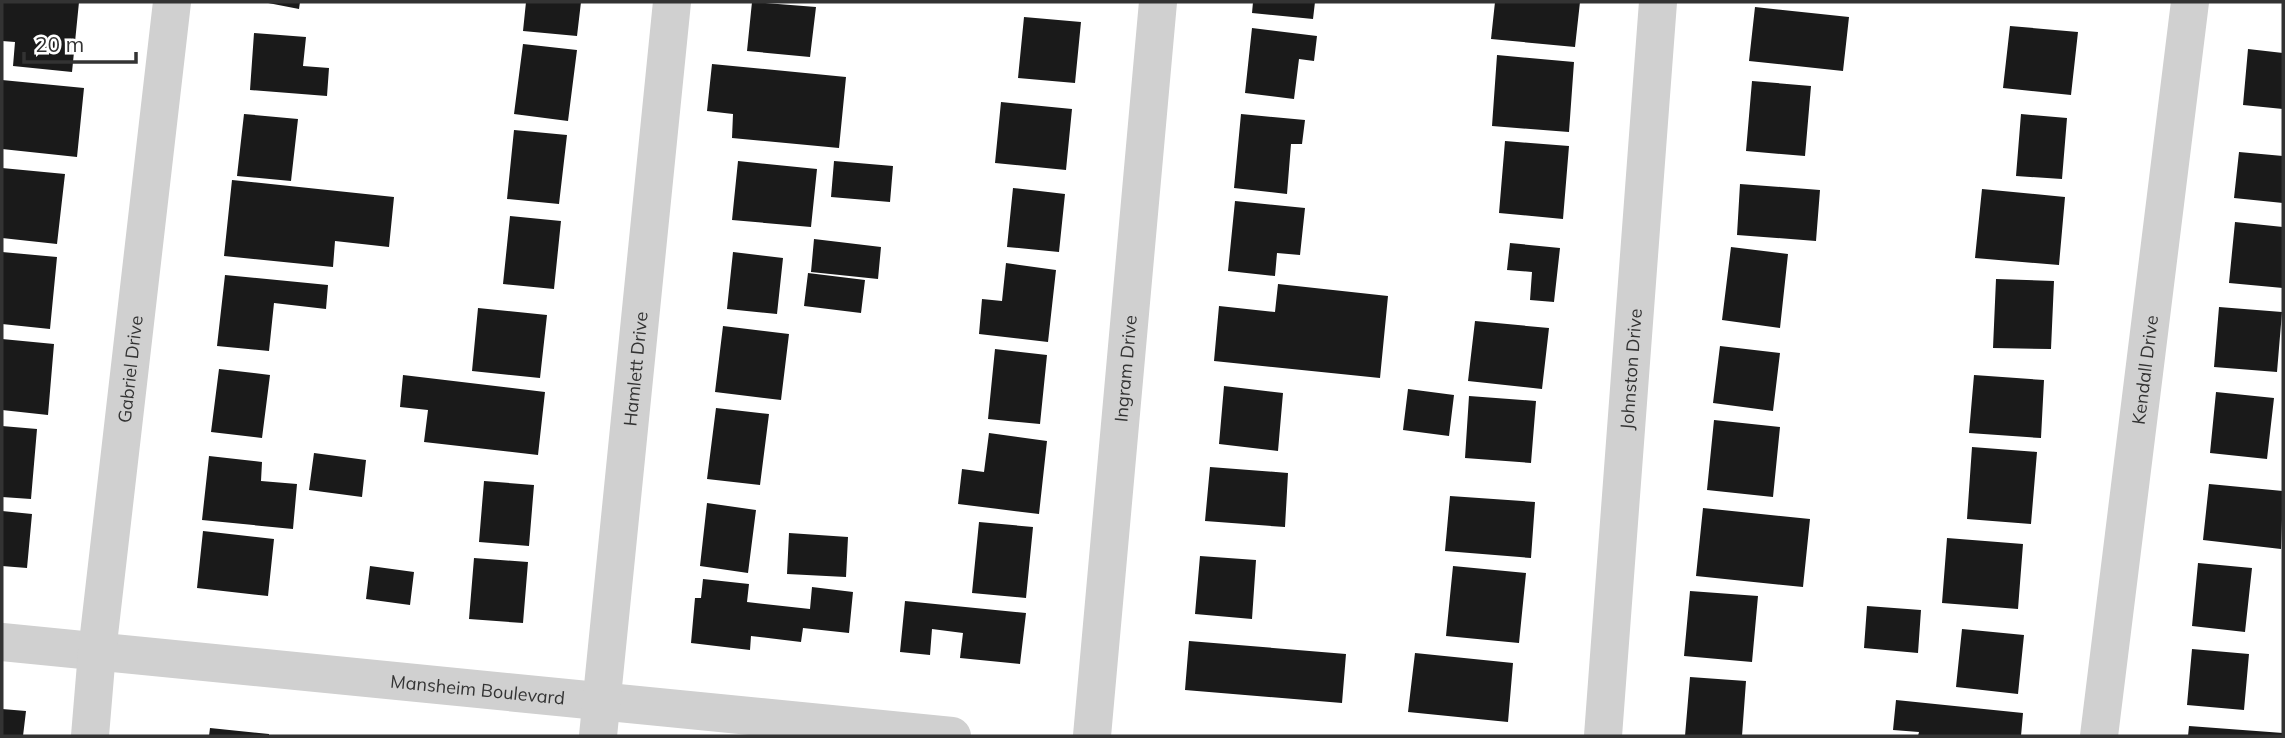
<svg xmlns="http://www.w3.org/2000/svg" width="2285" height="738" font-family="Mulish,sans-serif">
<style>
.building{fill:#1a1a1a}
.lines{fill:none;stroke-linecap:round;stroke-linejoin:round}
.minor{stroke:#d0d0d0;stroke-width:38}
.labels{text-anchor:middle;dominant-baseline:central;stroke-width:7;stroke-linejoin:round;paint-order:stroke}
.street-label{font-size:18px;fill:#333;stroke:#fff}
</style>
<rect width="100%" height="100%" fill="#fff"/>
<path class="building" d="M2,2H79L72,72L13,66L15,42L2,41Z
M263,2H300L299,9Z
M526,2H581L577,36L523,31Z
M752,2L816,7L810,57L747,51Z
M1253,2H1315L1313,19L1252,13Z
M1495,2H1580L1575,47L1491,39Z
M1755,7L1849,17L1843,71L1749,61Z
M1024,17L1081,22L1075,83L1018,78Z
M2010,26L2078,32L2071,95L2003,88Z
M1252,28L1317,36L1314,61L1299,59L1294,99L1245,93Z
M254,33L306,37L303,66L329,68L327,96L250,90Z
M523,44L577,50L568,121L514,114Z
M2248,49L2283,53V109L2243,105Z
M1497,55L1574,62L1569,132L1492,126Z
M712,64L846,77L839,148L732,138L733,114L707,111Z
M2,80L84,88L77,157L2,149Z
M1752,81L1811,86L1805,156L1746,151Z
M1001,102L1072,109L1066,170L995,163Z
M244,114L298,119L291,181L237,176Z
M1241,114L1305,120L1302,144H1291L1287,194L1234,188Z
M2021,114L2067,118L2062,179L2016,176Z
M514,130L567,135L559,204L507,199Z
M1505,141L1569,146L1563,219L1499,213Z
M2239,152L2283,156V203L2234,198Z
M738,161L817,169L811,227L732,220Z
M834,161L893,166L890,202L831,197Z
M2,168L65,174L57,244L2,238Z
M232,180L394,197L389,247L335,241L333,267L224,256Z
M1740,184L1820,190L1816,241L1737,235Z
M1013,188L1065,194L1059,252L1007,247Z
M1982,189L2065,197L2059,265L1975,258Z
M1235,201L1305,208L1300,255L1277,253L1275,276L1228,271Z
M510,216L561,221L554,289L503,284Z
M2235,222L2283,227V288L2229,283Z
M814,239L881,247L878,279L811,272Z
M1510,243L1560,248L1554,302L1530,300L1532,272L1507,270Z
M1731,247L1788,254L1780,328L1722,320Z
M2,252L57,257L50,329L2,324Z
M733,252L783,258L777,314L727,309Z
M1006,263L1056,270L1048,342L979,334L982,299L1002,301Z
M808,273L865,280L861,313L804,306Z
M225,275L328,285L326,309L274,303L269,351L217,346Z
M1996,279L2054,281L2051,349L1993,348Z
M1278,284L1388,296L1380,378L1214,361L1219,306L1275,312Z
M2219,307L2282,312L2277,372L2214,367Z
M478,308L547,315L540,378L472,371Z
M1475,321L1549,328L1542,389L1468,381Z
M723,326L789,334L781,400L715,392Z
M2,339L54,344L48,415L2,410Z
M1720,346L1780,353L1773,411L1713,403Z
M995,349L1047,355L1040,424L988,419Z
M219,369L270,375L262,438L211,432Z
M403,375L545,392L538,455L424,442L428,410L400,407Z
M1974,375L2044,380L2041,438L1969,433Z
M1224,386L1283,393L1278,451L1219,444Z
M1408,389L1454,395L1449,436L1403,430Z
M2216,392L2274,398L2267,459L2210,453Z
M1469,396L1536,401L1531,463L1465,458Z
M716,408L769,414L760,485L707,479Z
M1714,420L1780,427L1773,497L1707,490Z
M2,426L37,429L31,499L2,497Z
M989,433L1047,441L1039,514L958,504L962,469L984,472Z
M1972,447L2037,452L2031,524L1967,519Z
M314,453L366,460L362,497L309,490Z
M209,456L262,462L261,481L297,484L293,529L202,520Z
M1210,467L1288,473L1285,527L1205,521Z
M484,481L534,485L529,546L479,542Z
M2209,484L2283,491L2281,549L2203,540Z
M1450,496L1535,502L1531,558L1445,551Z
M707,503L756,510L748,573L700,566Z
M1703,508L1810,519L1803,587L1696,576Z
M2,511L32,514L27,568L2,566Z
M979,522L1033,527L1026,598L972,593Z
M203,531L274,539L268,596L197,588Z
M789,533L848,537L846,577L787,574Z
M1947,538L2023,544L2018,609L1942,603Z
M1200,556L1256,560L1252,619L1195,614Z
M474,558L528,562L523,623L469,619Z
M2198,563L2252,568L2245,632L2192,626Z
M370,566L414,572L410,605L366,599Z
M1453,566L1526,573L1519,643L1446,636Z
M703,579L749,584L747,602L810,609L812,587L853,592L849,633L803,628L801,642L751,636L750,650L691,643L695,598H701Z
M1690,591L1758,596L1752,662L1684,656Z
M905,601L1026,613L1020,664L960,658L963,633L932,629L930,655L900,652Z
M1867,606L1921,610L1918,653L1864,648Z
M1962,629L2024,635L2018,694L1956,687Z
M1189,641L1346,654L1342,703L1185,690Z
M2192,649L2249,654L2244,710L2187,705Z
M1415,653L1513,663L1508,722L1408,712Z
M1690,677L1746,681L1742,736H1685Z
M1896,700L2023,713L2021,736H1918L1919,732L1893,730Z
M2,709L26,711L23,736H2Z
M2189,726L2283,733V736H2188Z
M210,728L269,734V736H209Z"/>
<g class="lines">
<g class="minor">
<path id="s1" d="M2,642L952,736"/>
<path id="s2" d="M90,736L97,652L172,2"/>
<path id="s3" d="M598,736L672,2"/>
<path id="s4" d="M1092,736L1158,2"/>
<path id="s5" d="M1603,736L1658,2"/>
<path id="s6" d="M2099,736L2190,2"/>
</g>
</g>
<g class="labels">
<g class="street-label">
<text stroke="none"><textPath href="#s2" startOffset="369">Gabriel Drive</textPath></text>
<text stroke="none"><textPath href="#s3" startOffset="369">Hamlett Drive</textPath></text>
<text stroke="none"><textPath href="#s4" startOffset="369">Ingram Drive</textPath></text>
<text stroke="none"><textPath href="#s5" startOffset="368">Johnston Drive</textPath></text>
<text stroke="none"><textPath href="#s6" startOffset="369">Kendall Drive</textPath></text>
<text stroke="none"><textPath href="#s1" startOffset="478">Mansheim Boulevard</textPath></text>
</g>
</g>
<rect width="2285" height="738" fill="none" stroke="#333333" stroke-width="7"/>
<path d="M24 52v10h112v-10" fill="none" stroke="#333333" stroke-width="3.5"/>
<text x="35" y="52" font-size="21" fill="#333333" stroke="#ffffff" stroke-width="5" paint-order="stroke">20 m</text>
</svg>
